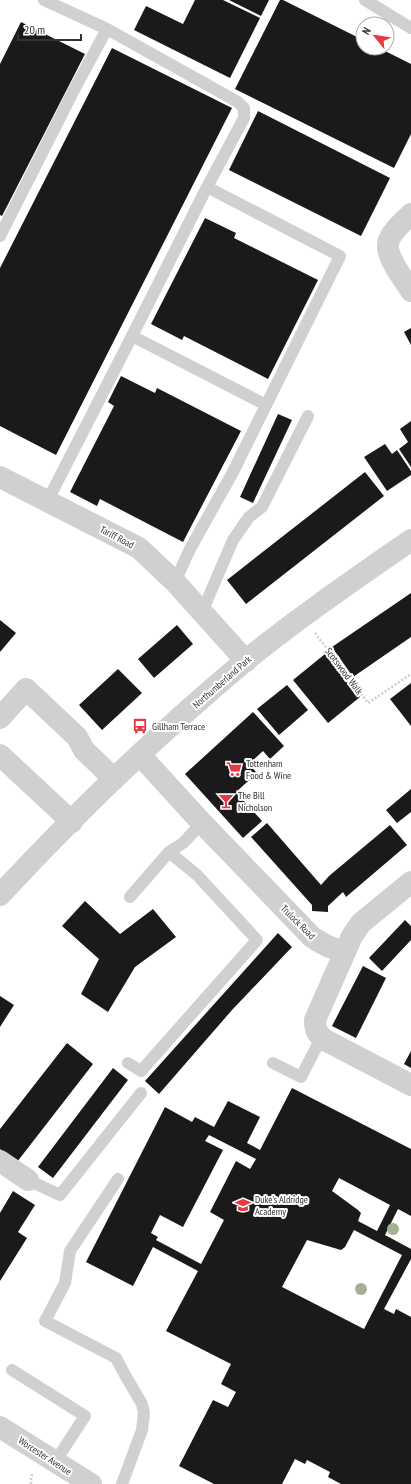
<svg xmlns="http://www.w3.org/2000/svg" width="411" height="1484" font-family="'PT Sans Narrow',sans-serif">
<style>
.building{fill:#1a1a1a;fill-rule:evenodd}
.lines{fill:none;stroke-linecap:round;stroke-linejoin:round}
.path{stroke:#cdcdcd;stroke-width:2.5;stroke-dasharray:2 2;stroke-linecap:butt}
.service{stroke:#d0d0d0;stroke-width:12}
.minor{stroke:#d0d0d0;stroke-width:22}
.tertiary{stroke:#d0d0d0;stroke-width:22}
.tree{fill:#a2b095}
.labels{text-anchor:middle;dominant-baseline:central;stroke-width:4;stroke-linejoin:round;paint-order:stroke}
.street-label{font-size:10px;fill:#333;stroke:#fff}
.poi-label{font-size:10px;fill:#333;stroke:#fff;text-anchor:start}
</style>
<rect width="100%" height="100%" fill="#fff"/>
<path class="building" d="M195,0H223L260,18L230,78L134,30L146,6L183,24Z
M229,0H269L261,16Z
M280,0H283L363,40V48H379L411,64V134L394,168L235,89Z
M21,22L85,54L2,216L0,215V64Z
M112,48L232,108L56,455L0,426V268Z
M258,111L390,178L361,236L229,170Z
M205,218L236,233L234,238L318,280L268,379L184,336L182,340L151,324Z
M411,328V345L404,332Z
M121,376L155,393L157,388L241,431L183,542L100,499L97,506L70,492L114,406L108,402Z
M278,414L292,420L253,503L240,497Z
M411,421V467L399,449L408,442L400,429Z
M385,444L392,454L397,450L411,471V475L387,491L364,457Z
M365,472L384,496L246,604L227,580Z
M411,593V637L353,677L332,647Z
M0,620L16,633L0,652Z
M177,625L193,644L154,678L138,659Z
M325,654L360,697L328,723L293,680Z
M118,669L142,693L102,730L79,705Z
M411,683V726L390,699Z
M287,685L308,710L279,735L257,709Z
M253,712L284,746L270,759L263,751L249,764L257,773L236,792L262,821L243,838L185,774Z
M411,789V812L397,823L386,810Z
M267,823L321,885L329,876L390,825L407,845L346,897L343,892L328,906V912L312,911V905L251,837Z
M85,901L120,934L153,909L176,937L135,967L108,1012L81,994L99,959L62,926Z
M405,920L411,926V940L382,971L369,958Z
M278,933L292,947L232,1010L159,1094L145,1081Z
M363,966L386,978L356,1038L332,1026Z
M0,996L14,1005L0,1027Z
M67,1043L93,1064L17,1162L0,1149V1129Z
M411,1051V1068L404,1064Z
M113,1068L128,1080L53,1178L38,1167Z
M292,1088L411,1149V1216L398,1209L385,1235L411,1249V1259L384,1309L394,1314L396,1309L411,1317V1484H341L328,1477L330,1472L307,1460L305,1464L295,1459L282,1484H214L179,1466L213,1400L228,1407L236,1392L221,1384L231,1364L166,1331L198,1271L153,1247L133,1286L86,1262L165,1107L192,1122L195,1117L214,1127L228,1101L260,1117L247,1143L260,1150ZM209,1135L256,1159L250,1169L236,1161L210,1212L224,1220L201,1264L156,1240L158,1237L151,1233L160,1215L183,1227L223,1150L205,1141ZM339,1178L390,1205L377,1231L358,1221L361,1213L358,1210L332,1191ZM354,1230L402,1255L364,1329L282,1287L307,1240L341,1250L345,1247Z
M13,1191L35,1205L18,1232L27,1238L0,1281V1213Z"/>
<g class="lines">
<path class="path" d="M315,633L368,703L411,674
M31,1484V1477L33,1473"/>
<path class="service" d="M365,0L411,28
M107,29L238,102L244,108V118L207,187
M0,236L74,90L107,29L44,0
M132,336L207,187L340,256L233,472L190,549L175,582
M48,500L132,336L266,405
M202,612L233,540L249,517L262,507L308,416
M130,897L169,852L183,843L202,823
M128,1063L141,1071L257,940L197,875L169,852
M273,1063L301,1077L321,1038
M118,1179L70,1251L65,1283L45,1321L116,1358L125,1375L142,1404L144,1413L142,1430L122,1484
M28,1180L60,1195L141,1093
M12,1370L85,1416L55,1462"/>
<path class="minor" d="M411,214C403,222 393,230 389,240C383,254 404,279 411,291
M0,477L139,548L175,582L246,661
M0,718L26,689L77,737L84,750L114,779
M0,755L72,822
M140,755L202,823L312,937C323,945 333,949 345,952
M411,882L361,923L352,936L315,1020C315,1030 317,1034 325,1040L411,1085
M0,1161L28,1180
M0,1427L91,1484"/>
<path class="tertiary" d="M0,895C76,813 159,733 245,661C298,618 355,579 411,540"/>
</g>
<g class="tree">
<circle cx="393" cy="1229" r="6"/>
<circle cx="361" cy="1289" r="6"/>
</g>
<defs>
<symbol id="bus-bare" viewBox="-9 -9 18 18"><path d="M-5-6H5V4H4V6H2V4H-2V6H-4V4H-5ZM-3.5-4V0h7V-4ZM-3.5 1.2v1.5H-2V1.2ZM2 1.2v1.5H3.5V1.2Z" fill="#e63946" stroke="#fff" stroke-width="2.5" paint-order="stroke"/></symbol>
<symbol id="supermarket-bare" viewBox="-9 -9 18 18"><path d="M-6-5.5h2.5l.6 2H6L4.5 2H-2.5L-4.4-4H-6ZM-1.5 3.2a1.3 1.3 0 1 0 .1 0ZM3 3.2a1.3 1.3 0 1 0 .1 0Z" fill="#e63946" stroke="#fff" stroke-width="2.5" paint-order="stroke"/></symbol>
<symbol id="bar-bare" viewBox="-9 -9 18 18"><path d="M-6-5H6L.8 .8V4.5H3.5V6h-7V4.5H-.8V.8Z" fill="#e63946" stroke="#fff" stroke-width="2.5" paint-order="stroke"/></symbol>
<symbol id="school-bare" viewBox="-9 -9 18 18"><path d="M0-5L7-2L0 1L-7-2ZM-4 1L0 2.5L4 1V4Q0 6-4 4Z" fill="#e63946" stroke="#fff" stroke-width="2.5" paint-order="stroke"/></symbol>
</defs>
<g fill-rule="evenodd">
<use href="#bus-bare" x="129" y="715" width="22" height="22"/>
<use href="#supermarket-bare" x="223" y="758" width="22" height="22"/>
<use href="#bar-bare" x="215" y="790" width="22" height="22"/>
<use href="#school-bare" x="232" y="1194" width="22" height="22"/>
</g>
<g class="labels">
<g class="street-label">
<text transform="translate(117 537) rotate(28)">Tariff Road</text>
<text transform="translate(344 671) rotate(53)">Scotswood Walk</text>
<text transform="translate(222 682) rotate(-41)">Northumberland Park</text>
<text transform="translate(298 922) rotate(45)">Trulock Road</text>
<text transform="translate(45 1456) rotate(33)">Worcester Avenue</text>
</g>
<g class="poi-label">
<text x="152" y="726">Gillham Terrace</text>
<text x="246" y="763">Tottenham<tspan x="246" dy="12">Food &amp; Wine</tspan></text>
<text x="238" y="795">The Bill<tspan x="238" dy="12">Nicholson</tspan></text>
<text x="255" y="1199">Duke's Aldridge<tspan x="255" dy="12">Academy</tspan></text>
</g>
</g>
<g transform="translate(375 36) rotate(300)"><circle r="19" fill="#ffffff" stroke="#adadad"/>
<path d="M0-3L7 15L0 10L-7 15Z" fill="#e63946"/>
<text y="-6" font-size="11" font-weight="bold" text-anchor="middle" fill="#333333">N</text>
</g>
<path d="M18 34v6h63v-6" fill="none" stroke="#333333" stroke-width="2"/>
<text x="24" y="34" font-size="12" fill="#333333" stroke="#ffffff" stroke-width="3" paint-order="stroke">20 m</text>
</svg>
